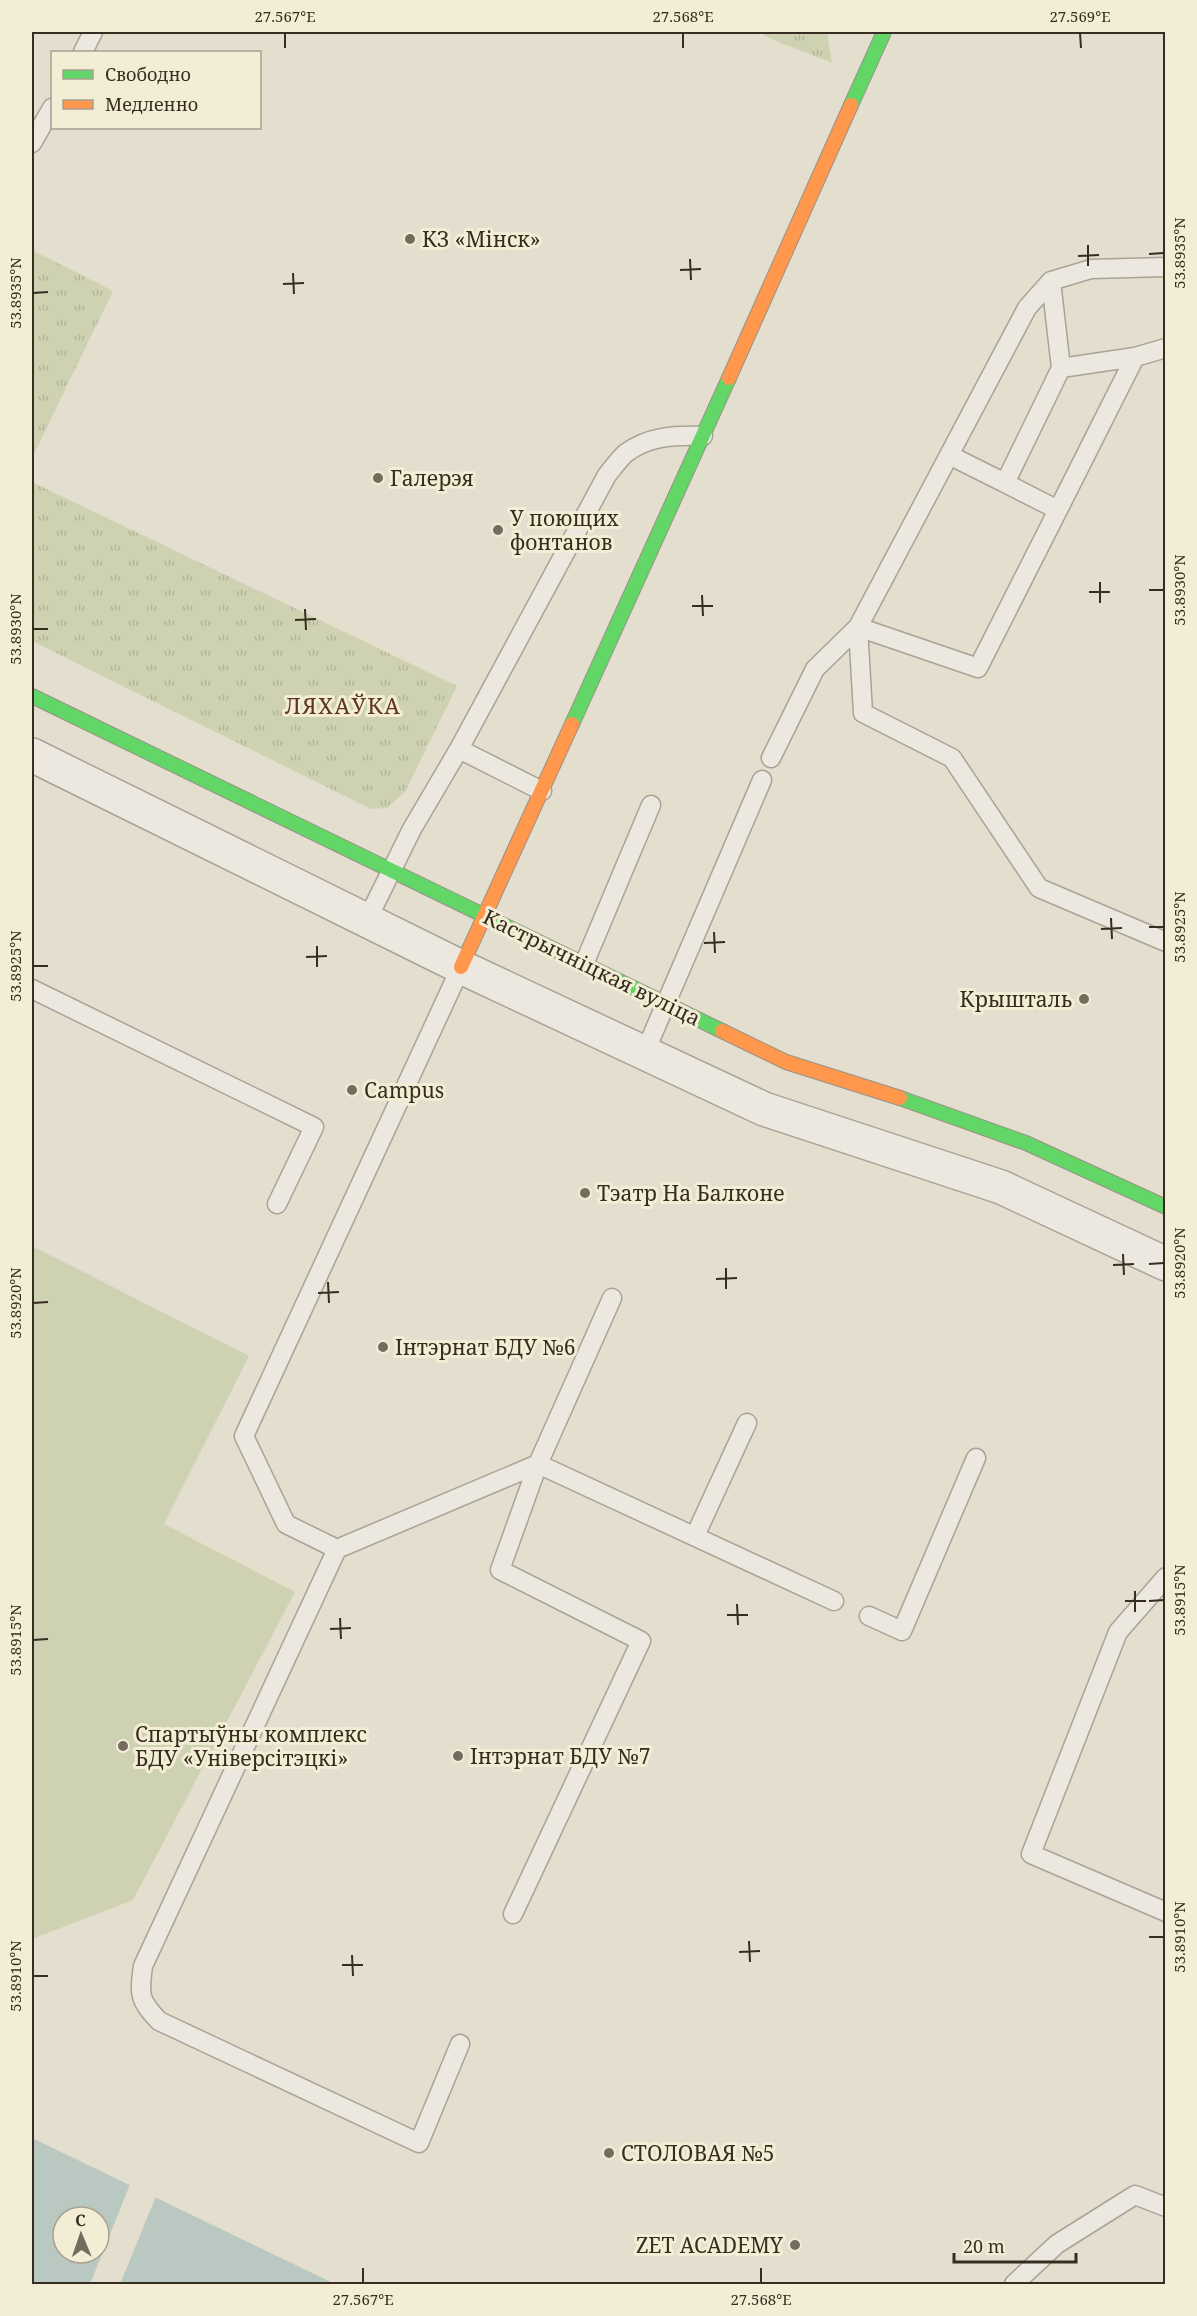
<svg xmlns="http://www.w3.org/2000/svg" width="1197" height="2316" font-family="'Noto Serif',serif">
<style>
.grass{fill:url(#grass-tufts)}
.garden{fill:#cfd2b2}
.water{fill:#b9c8c0;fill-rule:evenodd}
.pier{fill:#e3dece}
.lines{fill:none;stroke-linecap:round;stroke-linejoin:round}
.lane-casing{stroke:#a8a397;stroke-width:21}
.street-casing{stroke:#a8a397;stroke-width:36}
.fast-casing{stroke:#989286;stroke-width:16}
.slow-casing{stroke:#989286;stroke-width:16}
.lane{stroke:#ece8df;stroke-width:18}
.street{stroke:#ece8df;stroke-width:33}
.fast{stroke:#63d668;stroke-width:14}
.slow{stroke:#ff974d;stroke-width:14}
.ticks{fill:none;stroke:#362d20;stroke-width:2}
.poi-dot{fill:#736b5d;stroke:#f3edd5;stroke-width:2}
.labels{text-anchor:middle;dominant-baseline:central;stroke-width:6;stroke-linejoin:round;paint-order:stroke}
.poi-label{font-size:21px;fill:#362d20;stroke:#f3edd5;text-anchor:start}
.street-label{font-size:21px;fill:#362d20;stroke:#f3edd5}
.neighbourhood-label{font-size:22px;letter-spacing:1.5px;fill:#5f3523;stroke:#f3edd5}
.neatline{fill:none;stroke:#362d20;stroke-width:2}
.ticks-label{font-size:15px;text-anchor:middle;fill:#362d20}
</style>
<defs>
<pattern id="grass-tufts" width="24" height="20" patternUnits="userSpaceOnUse" patternTransform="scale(1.5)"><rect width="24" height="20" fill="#cfd2b2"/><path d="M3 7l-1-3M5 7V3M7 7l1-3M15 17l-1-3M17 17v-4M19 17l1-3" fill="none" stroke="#b2b599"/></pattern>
</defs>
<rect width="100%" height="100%" fill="#e3dece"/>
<path class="grass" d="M758,32H827L832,63L781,43Z
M32,250L113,291L32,458Z
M32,482L457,686L405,792L387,808L371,809L32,641Z"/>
<path class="garden" d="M32,1246L249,1356L164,1524L295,1592L133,1900L32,1939Z"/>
<path class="water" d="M32,2138L335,2284H32ZM63,2217H99V2253H63Z"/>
<path class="pier" d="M131,2182L157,2194L120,2284H90Z"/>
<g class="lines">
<defs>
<path id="lane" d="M83,52L93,32
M32,143L52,108
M1051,281L1061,368
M1135,357L1058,510L1005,483L1061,368L1135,357L1166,348
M949,455L1005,483
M858,627L863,713L952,758L1039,888L1166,942
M858,627L978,668L1058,510
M459,749L542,791
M771,758L815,669L858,627L1027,308L1051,281L1091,269L1166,267
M367,920L412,829L459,749L607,475C613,468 619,459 626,453C649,436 675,435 703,436
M584,964L651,805
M32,989L314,1127L277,1204
M645,1052L762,780
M695,1536L747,1423
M337,1549L538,1464L834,1601
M1166,1577L1118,1632L1031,1854L1166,1912
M869,1616L902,1631L976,1458
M513,1914L641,1641L500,1570L538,1464L612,1298
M460,2044L419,2143L159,2021C139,2000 139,1995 143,1966L337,1549L286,1524L244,1436L461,967
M1014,2284L1057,2244L1135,2195L1166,2207"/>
<path id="street" d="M32,755L461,967L764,1109L1001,1187L1166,1264"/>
<path id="fast" d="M851,105L884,32
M32,696L722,1031
M572,724L729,378
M900,1098L1026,1143L1166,1207"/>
<path id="slow" d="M729,378L851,105
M461,967L572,724
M722,1031L786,1062L900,1098"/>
</defs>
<use href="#lane" class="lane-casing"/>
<use href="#street" class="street-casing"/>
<use href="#fast" class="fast-casing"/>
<use href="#slow" class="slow-casing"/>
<use href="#lane" class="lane"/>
<use href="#street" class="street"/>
<use href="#fast" class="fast"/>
<use href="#slow" class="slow"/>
</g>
<path class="ticks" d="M285,33V48M683,33V48M1080,33L1081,48M1088,245V266M1149,254L1164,253M1078,256L1099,255M690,259L691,280M680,270L701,269M293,273L294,294M283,284L304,283M33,293L48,292M1100,582V603M1149,590H1164M1089,592H1110M702,595L703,616M692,606H713M305,609L306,630M295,620L316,619M33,629H48M1111,918L1112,939M1149,927H1164M1101,929L1122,928M714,932L715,953M704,943L725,942M317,946V967M306,957L327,956M33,966H48M1123,1254L1124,1275M1149,1264L1164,1263M1113,1265L1134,1264M726,1268V1289M716,1279L737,1278M328,1282L329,1303M318,1293L339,1292M33,1303L48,1302M1135,1591V1612M1125,1601H1146M1149,1601L1164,1600M737,1604L738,1625M727,1615H748M340,1618L341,1639M330,1629L351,1628M33,1640L48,1639M1149,1937H1164M749,1941L750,1962M739,1952L760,1951M352,1955L353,1976M342,1965H363M33,1976H48M363,2268V2283M761,2268V2283"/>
<g class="poi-dot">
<circle cx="410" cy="239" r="6"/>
<circle cx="378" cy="478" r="6"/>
<circle cx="498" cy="530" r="6"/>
<circle cx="1084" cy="999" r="6"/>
<circle cx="352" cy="1090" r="6"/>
<circle cx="585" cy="1193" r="6"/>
<circle cx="383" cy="1347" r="6"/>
<circle cx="123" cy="1746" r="6"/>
<circle cx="458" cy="1756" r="6"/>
<circle cx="609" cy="2153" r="6"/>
<circle cx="795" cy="2245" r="6"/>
</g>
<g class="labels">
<g class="poi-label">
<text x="422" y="239">КЗ «Мінск»</text>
<text x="390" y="478">Галерэя</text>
<text x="510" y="518">У поющих<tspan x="510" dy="24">фонтанов</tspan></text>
<text x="1072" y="999" text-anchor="end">Крышталь</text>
<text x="364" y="1090">Campus</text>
<text x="597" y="1193">Тэатр На Балконе</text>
<text x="395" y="1347">Інтэрнат БДУ №6</text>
<text x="135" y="1734">Спартыўны комплекс<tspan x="135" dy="24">БДУ «Універсітэцкі»</tspan></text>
<text x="470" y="1756">Інтэрнат БДУ №7</text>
<text x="621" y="2153">СТОЛОВАЯ №5</text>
<text x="783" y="2245" text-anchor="end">ZET ACADEMY</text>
</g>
<g class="street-label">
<text transform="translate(592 967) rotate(26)">Кастрычніцкая вуліца</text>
</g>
<g class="neighbourhood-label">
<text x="343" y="705">ЛЯХАЎКА</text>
</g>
</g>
<rect width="1197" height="2316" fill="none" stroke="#f3edd5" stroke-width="66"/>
<rect x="51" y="51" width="210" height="78" fill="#f3edd5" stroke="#a7a08d" stroke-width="1.5"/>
<rect x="63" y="70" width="30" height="9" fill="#63d668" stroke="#a7a08d" stroke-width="1.5"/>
<text x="105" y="81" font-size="18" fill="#362d20">Свободно</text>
<rect x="63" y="100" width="30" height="9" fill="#ff974d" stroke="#a7a08d" stroke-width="1.5"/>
<text x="105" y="111" font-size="18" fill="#362d20">Медленно</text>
<g transform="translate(81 2235) rotate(358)"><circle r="28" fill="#f3edd5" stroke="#a7a08d" stroke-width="1.5"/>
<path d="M0-4.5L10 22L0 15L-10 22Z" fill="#736b5d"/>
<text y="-9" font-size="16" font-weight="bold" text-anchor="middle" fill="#362d20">С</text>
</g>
<path d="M954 2253v9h122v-9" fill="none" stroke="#362d20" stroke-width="3"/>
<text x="963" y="2253" font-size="18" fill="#362d20" stroke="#f3edd5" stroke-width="4.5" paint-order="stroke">20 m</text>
<rect x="33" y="33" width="1131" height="2250" class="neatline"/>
<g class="ticks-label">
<text x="285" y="22">27.567°E</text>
<text x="683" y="22">27.568°E</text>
<text x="1080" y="22">27.569°E</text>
<text transform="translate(1180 253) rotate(-90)" y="5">53.8935°N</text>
<text transform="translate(16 293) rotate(-90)" y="5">53.8935°N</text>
<text transform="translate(1180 590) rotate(-90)" y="5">53.8930°N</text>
<text transform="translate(16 629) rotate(-90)" y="5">53.8930°N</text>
<text transform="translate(1180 927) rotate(-90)" y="5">53.8925°N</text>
<text transform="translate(16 966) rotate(-90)" y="5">53.8925°N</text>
<text transform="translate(1180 1263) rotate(-90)" y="5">53.8920°N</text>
<text transform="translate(16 1303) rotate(-90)" y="5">53.8920°N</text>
<text transform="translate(1180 1600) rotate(-90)" y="5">53.8915°N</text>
<text transform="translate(16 1640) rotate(-90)" y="5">53.8915°N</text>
<text transform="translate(1180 1937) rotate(-90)" y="5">53.8910°N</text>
<text transform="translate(16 1976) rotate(-90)" y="5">53.8910°N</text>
<text x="363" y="2305">27.567°E</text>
<text x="761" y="2305">27.568°E</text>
</g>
</svg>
